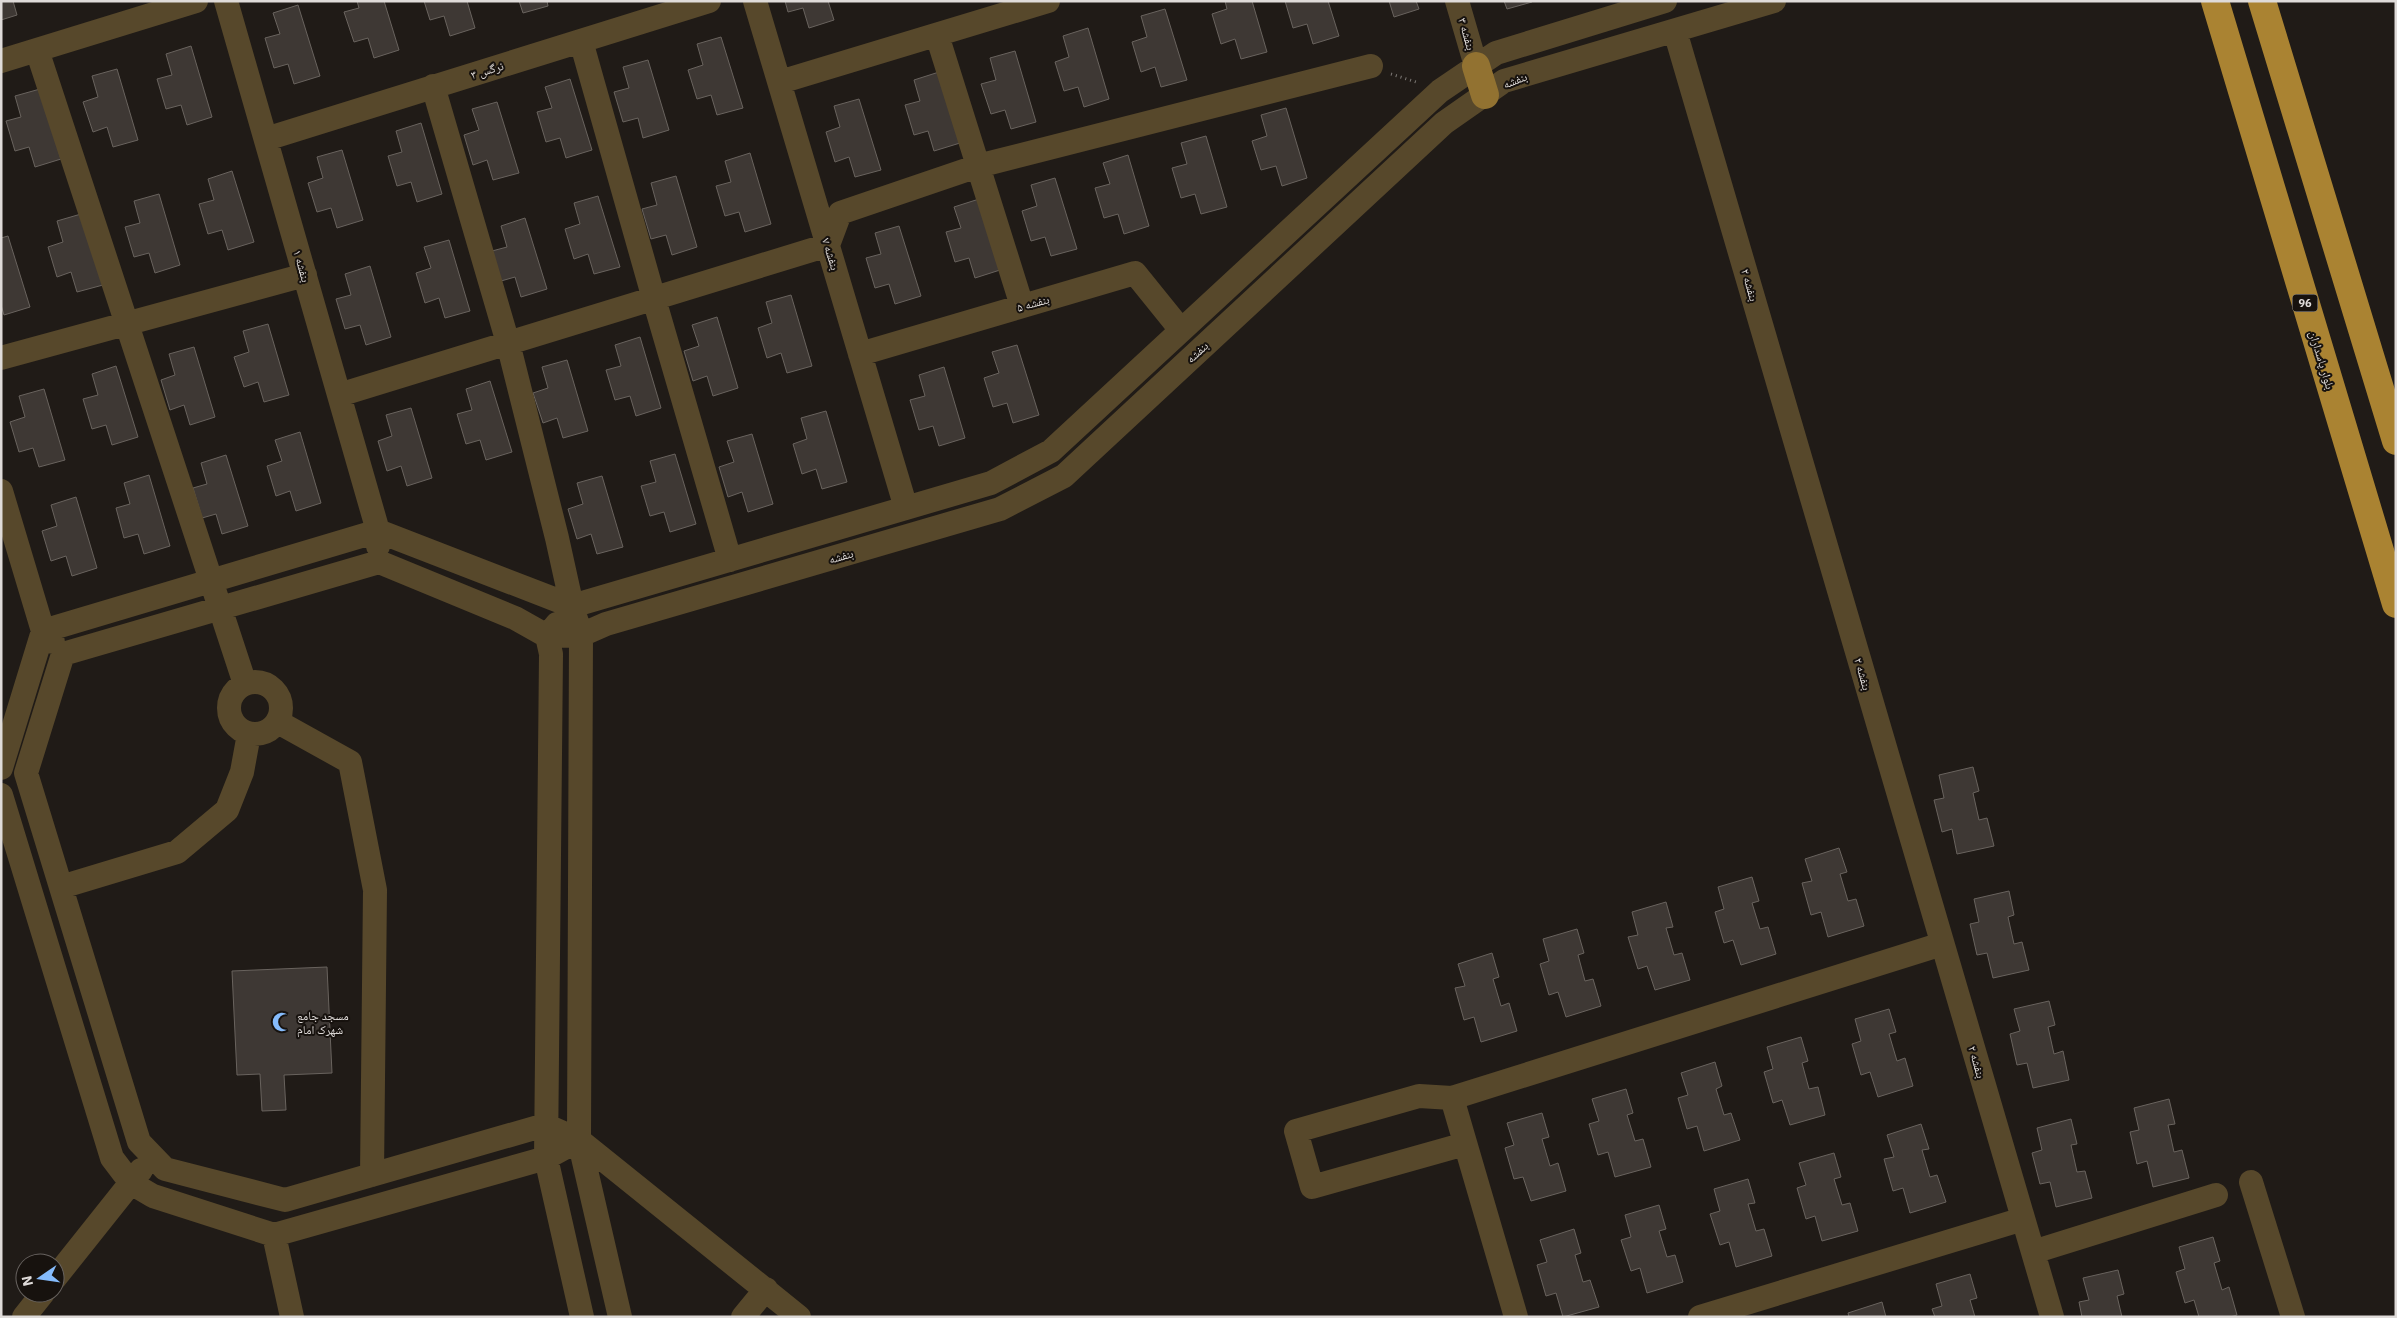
<svg xmlns="http://www.w3.org/2000/svg" width="2397" height="1318" font-family="'IBM Plex Sans','Noto Naskh Arabic',sans-serif">
<style>
.building{fill:#3e3834;stroke:#69635e}
.lines{fill:none;stroke-linecap:round;stroke-linejoin:round}
.path{stroke:#7e7a77;stroke-width:3;stroke-dasharray:1 4;stroke-linecap:butt}
.minor{stroke:#57482b;stroke-width:24}
.major{stroke:#927231;stroke-width:28}
.highway{stroke:#aa8332;stroke-width:28}
.labels{text-anchor:middle;dominant-baseline:central;stroke-width:4;stroke-linejoin:round;paint-order:stroke}
.shield{fill:#17120e;stroke:#a39f9c;stroke-width:1}
.shield-label{font-size:11px;font-weight:bold;fill:#dfdbd9}
.street-label{font-size:12px;fill:#dfdbd9;stroke:#17120e}
.poi-label{font-size:12px;fill:#dfdbd9;stroke:#17120e;text-anchor:start}
</style>
<rect width="100%" height="100%" fill="#201b17"/>
<path class="building" d="M1,1H13L17,15L1,20Z
M357,1H384L399,50L374,58L368,38L354,42L344,12L359,8Z
M424,1H467L475,28L450,36L444,16L430,20Z
M519,1H547L548,6L523,13Z
M785,1H828L834,20L809,28L803,8L788,12Z
M1225,1H1252L1267,52L1241,59L1235,39L1221,44L1212,14L1227,9Z
M1285,1H1328L1339,36L1313,44L1307,24L1293,28Z
M1389,1H1416L1419,9L1394,17Z
M1504,1H1532V2L1507,9Z
M298,5L320,76L294,84L288,64L274,68L265,38L280,34L273,13Z
M1165,9L1187,80L1161,87L1155,67L1141,72L1132,42L1147,37L1141,16Z
M1088,28L1109,99L1084,107L1078,87L1064,91L1055,62L1069,57L1063,36Z
M721,37L743,108L717,115L711,95L697,99L688,70L703,65L697,44Z
M191,46L212,117L187,125L181,105L166,109L157,79L172,75L166,54Z
M1015,51L1036,122L1011,129L1005,110L991,114L981,84L996,80L990,58Z
M648,60L669,130L643,138L638,118L623,122L614,92L629,88L623,67Z
M117,69L138,140L113,147L107,127L93,132L83,102L98,97L92,76Z
M939,72L960,143L934,151L928,131L914,135L905,105L920,101L914,80Z
M570,79L592,150L566,158L560,138L546,142L537,112L552,108L545,87Z
M40,89L61,159L35,167L29,147L15,151L6,121L21,117L15,96Z
M859,99L881,170L855,177L849,157L835,162L826,132L840,127L834,106Z
M497,102L519,173L493,180L487,160L473,165L464,135L479,130L472,109Z
M1286,108L1307,178L1282,186L1276,166L1261,170L1252,141L1267,136L1261,115Z
M421,123L442,194L417,202L411,182L397,186L388,156L402,152L396,131Z
M1206,136L1227,207L1201,214L1195,194L1181,198L1172,168L1187,164L1181,143Z
M342,150L363,220L337,228L331,208L317,212L308,183L323,178L317,157Z
M750,153L771,224L745,232L739,212L725,216L716,186L731,182L725,161Z
M1128,155L1149,226L1124,234L1118,214L1104,218L1095,188L1110,184L1103,163Z
M232,171L254,242L228,250L222,230L208,234L199,204L214,200L208,179Z
M676,176L697,247L672,255L666,235L651,239L642,209L657,205L651,183Z
M1055,178L1077,249L1051,256L1045,237L1031,241L1022,211L1037,206L1031,185Z
M159,194L180,265L155,273L149,253L134,257L125,227L140,223L134,201Z
M598,196L620,267L594,274L588,254L574,259L565,229L580,224L574,203Z
M979,199L1000,270L975,278L969,258L955,262L946,232L961,228L954,207Z
M81,214L103,285L77,292L71,272L57,277L48,247L63,242L57,221Z
M525,218L547,289L521,297L515,277L501,281L492,251L507,247L501,226Z
M899,226L921,296L895,304L889,284L875,288L866,258L881,254L875,233Z
M8,236L30,307L4,315L1,305V238Z
M449,240L470,311L445,318L439,298L425,303L416,273L431,268L424,247Z
M370,266L391,337L366,345L360,325L345,329L336,299L351,295L345,274Z
M791,295L812,366L787,373L781,353L767,358L758,328L772,323L766,302Z
M717,317L738,388L713,396L707,376L693,381L684,351L699,346L692,325Z
M268,324L289,395L264,402L258,382L244,387L234,357L249,352L243,331Z
M640,337L661,408L636,416L630,396L615,400L606,370L621,366L615,345Z
M1017,345L1039,415L1013,423L1007,403L993,407L984,378L999,373L992,352Z
M194,347L215,417L190,425L184,405L170,410L161,380L175,375L169,354Z
M567,360L588,431L563,438L557,418L543,423L533,393L548,388L542,367Z
M116,366L138,437L112,445L106,425L92,429L83,399L98,395L92,374Z
M944,367L965,438L939,446L933,426L919,430L910,400L925,396L919,375Z
M490,381L512,452L486,460L480,440L466,444L457,414L472,410L466,389Z
M44,389L65,460L39,467L33,448L19,452L10,422L25,417L19,396Z
M411,408L432,478L407,486L401,466L387,471L378,441L392,436L386,415Z
M826,411L847,482L822,489L816,469L802,474L793,444L807,439L801,418Z
M300,432L321,503L296,511L290,491L276,496L267,466L282,461L275,440Z
M752,434L773,504L748,512L742,492L728,497L719,467L734,462L727,441Z
M675,454L696,524L670,532L664,512L650,516L641,486L656,482L650,461Z
M226,455L248,526L222,534L216,514L202,518L193,488L207,484L201,463Z
M149,475L170,546L144,554L138,534L124,538L116,508L130,504L124,483Z
M602,476L623,547L597,554L591,534L577,539L568,509L583,504L577,483Z
M76,497L97,568L72,576L66,556L51,561L42,531L57,526L51,505Z
M1973,767L1979,791L1973,793L1979,820L1987,818L1994,846L1957,854L1952,829L1942,832L1934,800L1944,798L1939,775Z
M1839,848L1847,872L1840,874L1848,901L1856,899L1864,926L1828,937L1821,912L1811,915L1802,883L1812,881L1805,859Z
M1752,877L1759,901L1752,903L1760,929L1768,927L1776,954L1741,965L1733,940L1724,943L1715,912L1724,909L1718,887Z
M2009,891L2014,915L2008,917L2014,944L2022,942L2029,970L1993,978L1987,953L1977,955L1970,924L1979,922L1974,899Z
M1666,902L1673,927L1666,928L1674,955L1682,953L1690,980L1655,990L1647,966L1638,969L1628,937L1638,935L1632,912Z
M1577,929L1584,953L1578,955L1585,981L1593,979L1601,1006L1566,1017L1558,992L1549,995L1540,964L1549,961L1543,939Z
M1492,953L1499,977L1493,979L1501,1006L1509,1003L1517,1031L1481,1042L1474,1017L1464,1020L1455,988L1465,986L1458,964Z
M327,967L332,1073L284,1075L286,1110L262,1111L260,1074L237,1075L232,971Z
M2049,1001L2055,1025L2048,1027L2054,1054L2063,1051L2069,1080L2033,1088L2027,1063L2017,1065L2010,1034L2020,1031L2014,1009Z
M1889,1009L1896,1032L1889,1034L1897,1061L1905,1058L1913,1086L1878,1097L1870,1072L1861,1075L1852,1044L1861,1041L1855,1019Z
M1801,1037L1808,1061L1802,1063L1809,1089L1818,1087L1825,1115L1790,1125L1782,1100L1773,1103L1764,1072L1773,1069L1767,1047Z
M1715,1062L1722,1086L1716,1089L1724,1115L1731,1113L1740,1140L1704,1151L1697,1126L1687,1129L1678,1098L1688,1095L1681,1073Z
M1626,1089L1633,1113L1627,1115L1635,1141L1643,1139L1651,1167L1615,1177L1608,1152L1598,1155L1589,1124L1599,1121L1592,1099Z
M2169,1099L2175,1124L2168,1125L2174,1152L2182,1150L2189,1178L2153,1187L2147,1161L2137,1164L2130,1132L2139,1130L2134,1108Z
M1542,1113L1549,1137L1542,1139L1550,1166L1558,1163L1566,1191L1531,1201L1523,1177L1514,1179L1505,1148L1514,1145L1507,1123Z
M2071,1119L2077,1144L2071,1145L2077,1172L2085,1171L2092,1198L2056,1207L2050,1182L2040,1184L2032,1153L2042,1150L2037,1128Z
M1921,1124L1929,1149L1922,1150L1930,1177L1937,1175L1946,1202L1910,1213L1903,1188L1893,1191L1884,1159L1894,1157L1887,1135Z
M1834,1153L1841,1177L1834,1179L1842,1205L1850,1203L1858,1231L1822,1241L1815,1216L1806,1219L1797,1188L1806,1185L1799,1163Z
M1748,1179L1755,1203L1748,1204L1756,1231L1764,1229L1772,1256L1736,1267L1729,1242L1720,1245L1710,1214L1720,1211L1714,1189Z
M1659,1205L1666,1229L1659,1231L1667,1257L1675,1255L1683,1282L1647,1293L1640,1268L1631,1271L1621,1240L1631,1237L1625,1215Z
M1574,1229L1581,1253L1575,1255L1583,1282L1590,1280L1599,1307L1563,1317L1556,1293L1546,1296L1537,1265L1547,1262L1540,1240Z
M2213,1237L2220,1261L2214,1263L2222,1290L2229,1287L2237,1315L2230,1317H2199L2194,1300L2185,1303L2176,1272L2185,1269L2179,1247Z
M2118,1270L2124,1294L2117,1296L2122,1317H2082L2079,1302L2089,1300L2083,1278Z
M1970,1274L1977,1298L1970,1300L1975,1317H1935L1932,1309L1942,1306L1936,1284Z
M1882,1302L1886,1317H1849L1848,1313Z"/>
<g class="lines">
<path class="path" d="M1391,74L1416,82"/>
<path class="minor" d="M226,1L378,531V546
M755,1L906,508
M1457,1L1476,66
M1675,31L2052,1317
M937,35L1022,306
M581,41L654,299L730,560
M37,50L245,684
M1,61L196,1
M780,82L1048,1
M433,86L508,343L557,538L572,606L581,635L579,1140L620,1317
M266,139L709,1
M860,354L1135,273L1181,330
M1,358L305,275
M339,395L828,245L840,213L978,166L1371,66
M1,491L43,631L53,642
M572,606L991,483L1051,451L1440,91L1496,53L1665,1
M557,624L547,636L551,654L546,1158L582,1317
M229 708a26 26 0 1 1 52 0a26 26 0 1 1-52 0Z
M278,722L350,762L375,890L372,1175
M1,768L43,631L378,531L572,606
M1,795L112,1158L131,1183L153,1196L274,1235L546,1158L579,1140
M61,887L177,852L227,810L242,772L249,734
M1452,1098L1419,1096L1296,1131L1312,1187L1465,1144
M2251,1182L2293,1317
M274,1235L292,1317
M2033,1252L2216,1195
M55,1278L141,1170
M24,1317L43,1293
M743,1317L766,1289
M799,1317L579,1140L545,1125L285,1200L165,1169L139,1142L26,773L63,654L379,562L515,618L547,636L581,635L606,624L1000,509L1064,476L1444,123L1504,81L1774,1
M1516,1317L1452,1098L1942,944
M1700,1317L2023,1219"/>
<path class="major" d="M1476,66L1485,95"/>
<path class="highway" d="M2215,1L2396,604
M2262,1L2396,441"/>
</g>
<defs>
<symbol id="mosque-bare" viewBox="-9 -9 18 18"><path d="M3.5-4.9A6 6 0 1 0 3.5 4.9A5 5 0 1 1 3.5-4.9Z" fill="#85bbfb" stroke="#17120e" stroke-width="2.5" paint-order="stroke"/></symbol>
</defs>
<g fill-rule="evenodd">
<use href="#mosque-bare" x="268" y="1008" width="28" height="28"/>
</g>
<g class="labels">
<rect class="shield" x="2292.5" y="294.5" width="25" height="17" rx="4"/>
<g class="shield-label">
<text x="2305" y="303">96</text>
</g>
<g class="street-label">
<text transform="translate(1467 34) rotate(74)">بنفشه ۳</text>
<text transform="translate(487 70) rotate(-17)">نرگس ۳</text>
<text transform="translate(1515 80) rotate(-21)">بنفشه</text>
<text transform="translate(831 254) rotate(73)">بنفشه ۷</text>
<text transform="translate(302 266) rotate(74)">بنفشه ۱</text>
<text transform="translate(1750 285) rotate(74)">بنفشه ۲</text>
<text transform="translate(1033 303) rotate(-16)">بنفشه ۵</text>
<text transform="translate(1197 352) rotate(-43)">بنفشه</text>
<text transform="translate(2322 360) rotate(73)">بلوار پاسداران</text>
<text transform="translate(841 556) rotate(-16)">بنفشه</text>
<text transform="translate(1863 674) rotate(74)">بنفشه ۲</text>
<text transform="translate(1977 1062) rotate(74)">بنفشه ۲</text>
</g>
<g class="poi-label">
<text x="297" y="1015">مسجد جامع<tspan x="297" dy="14">شهرک امام</tspan></text>
</g>
</g>
<rect width="2397" height="1318" fill="none" stroke="#dfdbd9" stroke-width="5"/>
<g transform="translate(40 1278) rotate(257)"><circle r="24" fill="#17120e" stroke="#67625f"/>
<path d="M0-4L9 19L0 12L-9 19Z" fill="#85bbfb"/>
<text y="-8" font-size="14" font-weight="bold" text-anchor="middle" fill="#dfdbd9">N</text>
</g>
</svg>
